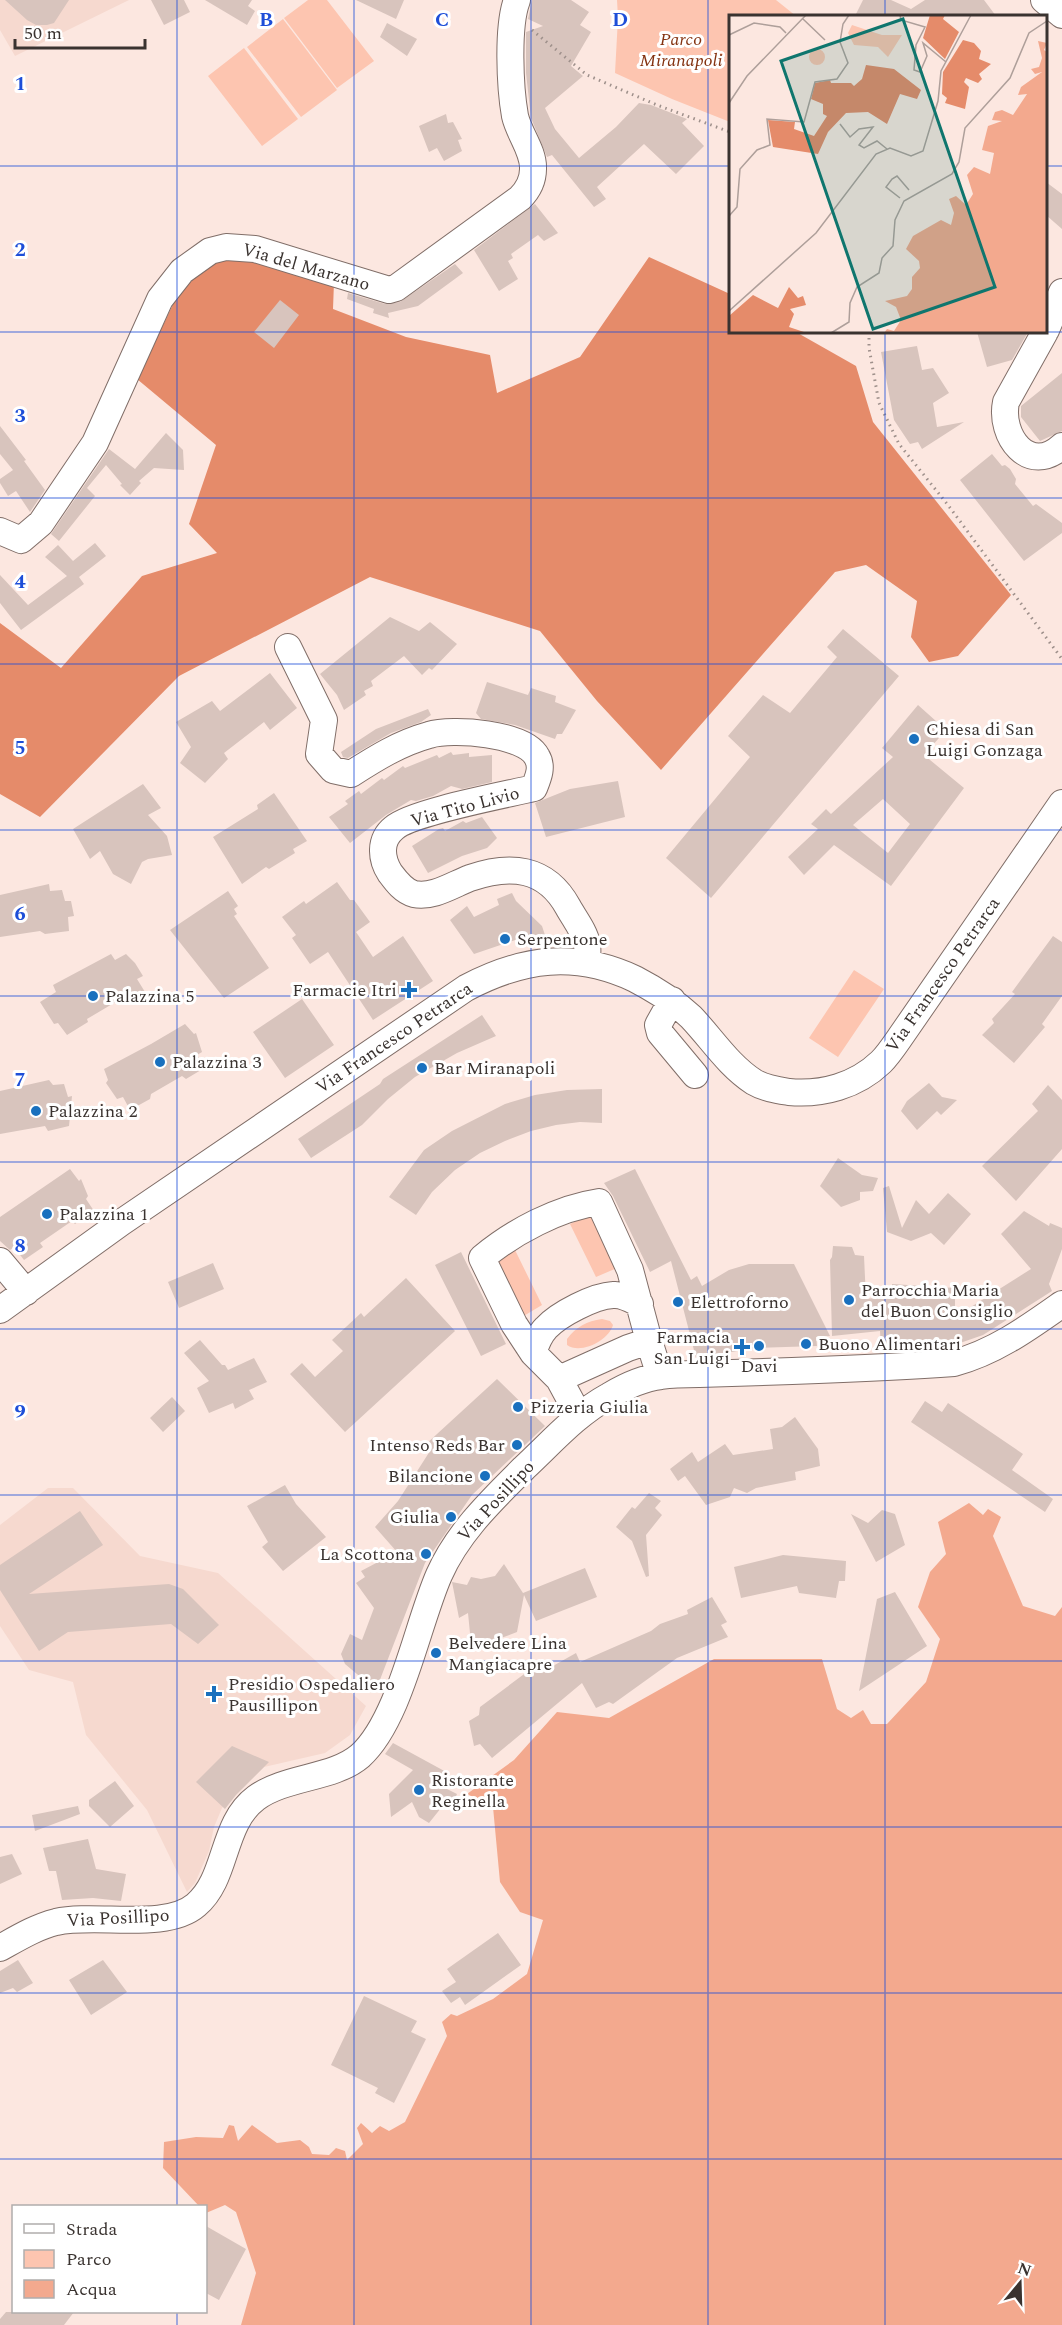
<svg xmlns="http://www.w3.org/2000/svg" width="1062" height="2325" font-family="Spectral,serif">
<style>
.built{fill:#f6d9cf}
.green{fill:#fdc5b0}
.forest{fill:#e58b6a}
.water{fill:#f3a98e}
.building{fill:#d8c4bd;fill-rule:evenodd}
.lines{fill:none;stroke-linecap:round;stroke-linejoin:round}
.minor-casing{stroke:#806e68;stroke-width:28}
.path{stroke:#9e908b;stroke-width:3;stroke-dasharray:1.5 4.5;stroke-linecap:butt}
.minor{stroke:#fff;stroke-width:26}
.grid{fill:none;stroke:#1d4ed8;stroke-width:1.5;stroke-opacity:0.55}
.poi-dot{fill:#1970be;stroke:#fff;stroke-width:2}
.labels{text-anchor:middle;dominant-baseline:central;stroke-width:6;stroke-linejoin:round;paint-order:stroke}
.park-label{font-size:18px;font-style:italic;fill:#843311;stroke:#fff}
.street-label{font-size:18px;fill:#3a3330;stroke:#fff}
.poi-label{font-size:18px;fill:#3a3330;stroke:#fff;text-anchor:start}
.inset-road{fill:none;stroke:#ae9f9a;stroke-width:1.5}
.view{fill:#0f766e;fill-opacity:0.15;stroke:#0f766e;stroke-width:3}
.inset-edge{fill:none;stroke:#3a3330;stroke-width:3}
.grid-label{font-size:20px;text-anchor:middle;font-weight:bold;fill:#1d4ed8;stroke:#fff;stroke-width:6;stroke-linejoin:round;paint-order:stroke}
</style>
<rect width="100%" height="100%" fill="#fce7e0"/>
<path class="built" d="M0,0H129L15,56L0,30Z
M48,1488H73L140,1556L218,1573L366,1706L350,1735L325,1753L264,1767L222,1808L214,1827L209,1851L195,1883L187,1892L147,1810L86,1735L73,1682L29,1670L0,1626V1525Z"/>
<path class="green" d="M308,0H327L374,61L337,88L284,18Z
M617,0H776L796,16H730V122L672,99L615,73L618,18Z
M283,19L337,90L301,117L247,47Z
M244,48L298,119L262,146L208,76Z
M854,970L884,989L838,1057L809,1038Z
M590,1214L617,1268L596,1277L570,1224Z
M515,1250L542,1305L522,1317L495,1260Z
M602,1319L610,1321L613,1325C609,1340 581,1355 567,1345V1339C576,1327 587,1321 602,1319Z"/>
<path class="forest" d="M239,255L334,282L333,309L406,337L490,355L497,393L580,357L649,257L730,294V332H796L856,366L873,422L1011,595L958,656L929,662L911,637L917,601L866,565L835,572L661,770L597,701L540,631L370,577L179,676L40,817L0,794V623L61,668L142,576L217,553L189,524L216,445L137,379L179,292L210,264Z"/>
<path class="water" d="M969,1503L983,1515L988,1509L1001,1517L993,1536L1023,1606L1055,1616L1062,1607V2325H241L256,2273L236,2212L225,2205L206,2213V2206H199L163,2168L164,2142L196,2137L223,2138L229,2125L234,2126L238,2141L252,2125L277,2143L300,2140L309,2147L312,2154L329,2155L336,2148L345,2151L347,2160L363,2144L357,2128L361,2123L372,2133L380,2126L389,2131L405,2122L447,2036L442,2022L451,2014L457,2016L493,1999L527,1974L543,1920L520,1912L500,1882L493,1807L467,1794L514,1760L557,1712L609,1718L714,1659H822L837,1709L851,1718L863,1710L871,1724H887L926,1682L940,1639L918,1607L930,1572L946,1554L938,1522Z"/>
<path class="building" d="M5,0H69L54,23L47,25H36L27,20Z
M151,0H184L190,12L164,25Z
M205,0H252L248,6L255,11L247,25Z
M356,0H404L396,19Z
M532,0H571L589,12L580,25L591,32L571,66L583,76L545,108L555,129L579,158L616,127L639,103L651,105L687,119L682,123L704,146L676,174L644,144L597,187L606,199L594,207L552,155L547,157L531,118L526,73V32L543,26L528,19Z
M863,0H891L911,9L925,0H984L996,16H855Z
M387,23L417,39L407,56L380,37Z
M446,114L448,123L453,122L462,139L458,140L462,151L444,161L437,148L429,152L419,126Z
M1046,182L1062,194V229L1046,215Z
M535,204L558,233L544,241L538,235L511,254L513,258L508,261L518,279L499,291L474,250Z
M455,264L463,273L418,306L388,313L389,318L373,313L374,309L347,299L348,293L385,304L400,302Z
M280,300L299,315L274,348L254,332Z
M977,332H1028L1012,360L987,367Z
M917,346L922,370L933,368L949,393L933,403L937,427L964,422L922,449L918,442L910,444L894,420L881,352Z
M1062,373V431L1040,441L1021,417V406Z
M0,426L26,460L24,461L45,490L30,512L16,491L8,496L0,483V479L13,470L0,454Z
M166,433L183,450L184,470L154,468L139,481L141,483L130,495L120,485L122,484L106,465L87,488L95,496L59,541L51,534L109,449L135,469Z
M992,454L1002,466L1005,465L1010,469L1016,479L1015,484L1033,506L1036,504L1062,523V533L1024,561L960,480Z
M95,543L106,556L79,577L84,584L21,630L0,603V575L28,605L67,576L45,557L58,545L73,561Z
M390,617L419,631L430,622L457,644L432,670L429,668L422,675L404,656L371,681L373,686L364,691L366,695L344,710L337,695L320,674Z
M843,629L899,676L711,898L666,858L750,757L728,736L763,695L790,713L837,657L827,647Z
M270,673L297,708L270,730L264,722L224,753L228,759L205,783L180,763L191,747L176,722L212,701L220,711Z
M487,682L528,695L531,688L556,696L555,702L576,710L562,734H557L555,739L515,725L481,719L476,713Z
M918,705L946,730L924,755L964,788L891,886L834,845L804,875L788,857L818,829L811,824L826,809L831,814L893,757L882,748ZM883,799L910,824L888,853L853,825Z
M428,709L431,715L421,722L391,733L348,758L343,757L341,752L376,729Z
M451,752L453,755L469,753V757L492,755V782L462,789L451,786L433,796L416,801L411,800L386,815L350,843L329,817L348,804L345,801L359,791L361,794L382,778L384,780L403,766L405,768L437,755L439,758Z
M618,781L625,817L546,837L535,803L570,789Z
M143,784L161,808L148,815L167,836L172,855L148,859L142,862L131,884L113,874L100,851L90,859L73,829Z
M274,793L307,841L293,849L295,853L269,869L266,867L242,884L213,837L258,809L257,805Z
M482,817L497,838L487,848L462,856L428,873L412,846L439,829L443,828L445,831L463,821L466,823Z
M337,882L350,900H354L370,922L356,932L373,957L403,936L433,981L373,1020L328,952L310,964L292,938L296,935L282,917L304,901L306,904Z
M49,884L50,891L62,890L65,901H71L74,916L68,917L69,931L45,934L40,931L0,937V895Z
M228,891L238,906L234,909L237,914L234,916L269,968L224,998L170,930Z
M512,893L516,901L542,926L546,938L524,937L474,954L450,920L467,906L474,917L499,905L497,899Z
M1053,936L1062,942V996L1042,1024L1045,1027L1014,1063L982,1035L994,1023L992,1019L1015,994L1012,992Z
M111,954L115,960L126,954L135,963L143,976L137,979L145,992L122,1003L119,1000L87,1019L88,1022L67,1035L58,1023L54,1024L40,1002L56,992L53,985Z
M302,999L334,1045L285,1078L253,1032Z
M482,1015L496,1036L457,1053L415,1077L388,1099L362,1125L311,1158L298,1139L380,1084L383,1079Z
M185,1024L194,1034L196,1033L202,1052L197,1055L206,1067L186,1079L182,1076L151,1094L150,1099L130,1110L123,1097L117,1099L106,1083L108,1080L104,1069L151,1044Z
M49,1080L53,1085L64,1084L68,1097L72,1096L69,1126L48,1131L45,1126L0,1134V1091Z
M929,1083L942,1097L957,1100L941,1115L937,1111L917,1130L901,1111L907,1101Z
M1048,1085L1062,1100V1149L1016,1201L982,1166L1038,1111L1032,1104Z
M602,1089V1123L580,1122L556,1125L531,1131L505,1141L480,1153L455,1170L432,1192L416,1215L389,1197L424,1150L452,1131L505,1104L535,1095L567,1090Z
M838,1158L862,1175L878,1178L873,1191L860,1192V1200L841,1207L820,1186Z
M70,1169L79,1181L81,1179L88,1196L86,1199L94,1211L75,1224L72,1221L40,1243L43,1247L24,1260L14,1247L10,1250L0,1241V1217Z
M635,1169L691,1280L697,1276L702,1286L729,1270L749,1264H794L830,1336L816,1337L817,1346L755,1348L696,1358L671,1261L650,1272L613,1196L604,1183Z
M889,1186L902,1228L916,1200L929,1214L948,1193L971,1214L944,1245L931,1233L911,1241L887,1232L883,1188Z
M1024,1211L1049,1226L1050,1223L1062,1228V1249L1049,1284L1052,1291L983,1335L960,1343L881,1350L880,1331L832,1336L830,1260L832,1257L833,1246L852,1247L855,1255L864,1256L866,1299L893,1296L892,1284L955,1288V1317L1031,1269L1001,1234Z
M461,1252L506,1344L481,1356L435,1265Z
M213,1263L224,1289L179,1308L168,1282Z
M406,1278L455,1331L345,1432L290,1374L302,1363L315,1377L343,1351L332,1340L361,1313L364,1317Z
M200,1340L222,1365H225L228,1370L254,1358L267,1382L249,1390L254,1399L235,1409L233,1403L209,1413L197,1388L209,1381L184,1353Z
M497,1379L545,1426L472,1495L425,1563L376,1690L345,1664L341,1654L350,1634L362,1640L374,1608L356,1583L365,1577L361,1571L397,1552L375,1527L398,1501L430,1451L425,1445Z
M172,1397L185,1411L163,1432L150,1418Z
M925,1401L942,1412L948,1403L1023,1454L1012,1470L1053,1499L1045,1512L911,1422Z
M795,1417L818,1449L820,1466L795,1472L796,1480L756,1488L747,1493L734,1488L730,1497L706,1505L685,1476L678,1481L670,1469L692,1452L698,1462L725,1444L733,1455L773,1449L770,1429L782,1427Z
M285,1485L296,1504L326,1537L283,1571L262,1547L268,1542L247,1506Z
M649,1493L661,1501L655,1508L662,1515L646,1535L649,1576L646,1577L632,1541L616,1527L632,1507L635,1509Z
M882,1510L895,1514L905,1545L876,1562L851,1514L868,1523Z
M80,1511L103,1545L29,1594L169,1584L183,1589L219,1625L198,1644L171,1624L68,1632L39,1651L0,1590V1565Z
M783,1555L846,1561L845,1581H839L836,1598L799,1593L797,1586L741,1598L734,1567Z
M504,1564L523,1593L585,1568L597,1597L536,1621L524,1595L517,1632L493,1641L487,1639L476,1641L470,1633L468,1613L459,1618L452,1582L467,1585L471,1577L481,1579L495,1576Z
M895,1592L927,1646L859,1691L877,1599Z
M712,1597L727,1622L721,1625L728,1637L677,1658L613,1704L609,1702L596,1708L582,1683L492,1758L480,1744L474,1746L469,1721L479,1715L480,1707L539,1663L544,1671L576,1653L580,1662L651,1631L660,1624L688,1614L687,1610Z
M393,1743L448,1773L439,1785L457,1794L453,1803L441,1808L429,1823L419,1817L412,1802L391,1817L389,1794L413,1770L385,1754Z
M232,1746L269,1762L236,1795L225,1809L196,1782Z
M115,1781L134,1806L110,1827L89,1806V1800Z
M78,1806L80,1814L35,1831L32,1815Z
M88,1839L96,1869L126,1874L121,1901L93,1898L62,1900L56,1871H49L43,1848Z
M12,1854L22,1874L0,1884V1857Z
M498,1933L521,1965L465,2005L460,1997L451,2003L442,1991L456,1982L447,1969Z
M18,1960L33,1983L17,1992L13,1988L0,1993V1971Z
M103,1960L127,1992L91,2015L69,1980Z
M364,1996L417,2021L411,2032L426,2039L394,2103L375,2093L378,2088L331,2065Z
M206,2226L246,2249L219,2300L206,2293Z
M6,2312H74L64,2325H0V2319Z"/>
<g class="lines">
<defs>
<path id="minor" d="M1044,0L1062,15
M1046,330L1062,292
M1045,332L1006,402C999,436 1029,476 1062,446
M0,531L21,540L41,523L95,443L160,299L182,271L210,251L226,247L255,249L389,290L396,288L520,198C528,190 533,181 533,169C534,151 519,134 515,116C510,88 507,26 517,0
M288,647L324,720L319,754L333,770L351,774C376,758 400,743 429,735C452,728 525,733 537,757C543,767 538,778 534,788C505,795 412,812 394,828C379,840 381,859 390,873C396,881 403,891 414,894C433,898 452,885 470,878C510,864 546,867 568,907C574,918 585,932 587,944C588,950 587,957 587,962
M672,1000L658,1025L660,1033L695,1075
M0,1261L26,1292
M0,1310L122,1222L466,988C523,958 575,951 635,979C656,990 674,1001 691,1017C712,1039 728,1065 754,1082C764,1088 777,1090 789,1092C822,1095 856,1086 881,1062C889,1054 896,1043 903,1033L1062,803
M533,1353C536,1344 539,1335 546,1328C559,1314 594,1296 613,1295C623,1294 632,1300 640,1304
M559,1379L533,1353L514,1324L482,1258C513,1232 558,1208 599,1202L630,1270L649,1341
M579,1416L559,1379L628,1348L649,1341L660,1376
M0,1948C18,1938 36,1927 56,1922C96,1913 166,1931 196,1905C228,1878 221,1824 256,1798C286,1776 333,1779 360,1756C400,1720 417,1625 439,1575C458,1532 492,1500 524,1468C551,1443 576,1414 609,1396C624,1387 644,1378 661,1376C673,1374 687,1374 699,1374C730,1373 761,1372 792,1371C846,1369 900,1367 954,1363C995,1352 1028,1328 1062,1304"/>
</defs>
<use href="#minor" class="minor-casing"/>
<path class="path" d="M532,30L587,75L657,105L730,132
M869,332V348L879,403L899,444L948,505L1062,659"/>
<use href="#minor" class="minor"/>
</g>
<path class="grid" d="M177,0V2206M354,0V2325M531,0V2325M708,0V2325M885,0V16M0,166H730M1046,166H1062M0,332H1062M885,332V2325M0,498H1062M0,664H1062M0,830H1062M0,996H1062M0,1162H1062M0,1329H1062M0,1495H1062M0,1661H1062M0,1827H1062M0,1993H1062M0,2159H1062M177,2312V2325"/>
<g class="poi-dot">
<circle cx="914" cy="739" r="6"/>
<circle cx="505" cy="939" r="6"/>
<path d="M406 981h6v6h6v6h-6v6h-6v-6h-6v-6h6z"/>
<circle cx="93" cy="996" r="6"/>
<circle cx="160" cy="1062" r="6"/>
<circle cx="422" cy="1068" r="6"/>
<circle cx="36" cy="1111" r="6"/>
<circle cx="47" cy="1214" r="6"/>
<circle cx="849" cy="1300" r="6"/>
<circle cx="678" cy="1302" r="6"/>
<circle cx="806" cy="1344" r="6"/>
<circle cx="759" cy="1346" r="6"/>
<path d="M739 1338h6v6h6v6h-6v6h-6v-6h-6v-6h6z"/>
<circle cx="518" cy="1407" r="6"/>
<circle cx="517" cy="1445" r="6"/>
<circle cx="485" cy="1476" r="6"/>
<circle cx="451" cy="1517" r="6"/>
<circle cx="426" cy="1554" r="6"/>
<circle cx="436" cy="1653" r="6"/>
<path d="M211 1685h6v6h6v6h-6v6h-6v-6h-6v-6h6z"/>
<circle cx="419" cy="1790" r="6"/>
</g>
<g class="labels">
<g class="park-label">
<text x="681" y="39">Parco<tspan x="681" dy="21">Miranapoli</tspan></text>
</g>
<g class="street-label">
<text transform="translate(306 267) rotate(16)">Via del Marzano</text>
<text transform="translate(465 807) rotate(-15)">Via Tito Livio</text>
<text transform="translate(943 975) rotate(-55)">Via Francesco Petrarca</text>
<text transform="translate(394 1038) rotate(-34)">Via Francesco Petrarca</text>
<text transform="translate(496 1501) rotate(-47)">Via Posillipo</text>
<text transform="translate(118 1918) rotate(-3)">Via Posillipo</text>
</g>
<g class="poi-label">
<text x="926" y="729">Chiesa di San<tspan x="926" dy="21">Luigi Gonzaga</tspan></text>
<text x="517" y="939">Serpentone</text>
<text x="397" y="990" text-anchor="end">Farmacie Itri</text>
<text x="105" y="996">Palazzina 5</text>
<text x="172" y="1062">Palazzina 3</text>
<text x="434" y="1068">Bar Miranapoli</text>
<text x="48" y="1111">Palazzina 2</text>
<text x="59" y="1214">Palazzina 1</text>
<text x="861" y="1290">Parrocchia Maria<tspan x="861" dy="21">del Buon Consiglio</tspan></text>
<text x="690" y="1302">Elettroforno</text>
<text x="730" y="1337" text-anchor="end">Farmacia<tspan x="730" dy="21">San Luigi</tspan></text>
<text x="818" y="1344">Buono Alimentari</text>
<text x="759" y="1366" text-anchor="middle">Davi</text>
<text x="530" y="1407">Pizzeria Giulia</text>
<text x="505" y="1445" text-anchor="end">Intenso Reds Bar</text>
<text x="473" y="1476" text-anchor="end">Bilancione</text>
<text x="439" y="1517" text-anchor="end">Giulia</text>
<text x="414" y="1554" text-anchor="end">La Scottona</text>
<text x="448" y="1643">Belvedere Lina<tspan x="448" dy="21">Mangiacapre</tspan></text>
<text x="228" y="1684">Presidio Ospedaliero<tspan x="228" dy="21">Pausillipon</tspan></text>
<text x="431" y="1780">Ristorante<tspan x="431" dy="21">Reginella</tspan></text>
</g>
</g>
<g transform="translate(729 15)">
<rect width="318" height="318" fill="#fce7e0"/>
<path d="M123,10L153,20H173L159,42L149,32L125,30L119,18ZM80 42a8 8 0 1 1 16 0a8 8 0 1 1-16 0Z" fill="#fdc5b0"/>
<path d="M201,0H216L214,4L230,17L216,44L194,23ZM234,25L245,28L252,36L250,44L262,49L250,59L253,64L249,68L237,63L235,67L240,72L236,94L216,88L218,83L213,79L214,57ZM137,50L165,54L192,75L188,84L171,79L158,109L139,97L117,98L99,117L89,139L44,132L39,105L66,107L65,114L85,121L98,101L94,99V89L82,84L86,68L101,65L102,68H122L125,71L133,64ZM60,272L69,283L74,281L77,290L61,294L65,299L60,312L78,318H0V301L24,280L49,293Z" fill="#e58b6a"/>
<path d="M309,26L318,28L315,35L318,37V318H155L158,314L165,316L172,305L167,292L156,286L178,281L183,274V262L191,253L190,246L177,234L184,221L212,205L222,210L225,198L220,184L227,181L237,190L244,179L238,160L245,152L261,159L265,138L253,135L259,111L273,106L263,105L266,97L273,95L284,100L298,79L289,80L292,72L313,57L306,59L302,54L310,52L313,43Z" fill="#f3a98e"/>
<path class="inset-road" d="M171,0L172,5L196,12L187,30L185,55L191,57L198,41L194,28L217,47M74,4L96,25M0,20L25,8L51,12L57,18M0,88L18,61L77,0M111,109L121,122L130,114L144,112L130,130L135,133L148,126L158,134M171,183L157,172L163,164L168,161L180,175M0,201L8,192L11,154L28,135L41,130L38,104L75,107L86,67L108,64L119,48L111,27L114,9L120,0M0,296L87,218L147,139L161,133L182,141L194,136L209,86L212,56L242,0M102,318L120,307L121,288L128,272L150,258L153,243L164,231L166,205L175,186L223,159L230,147L236,113L281,63L300,18L318,6"/>
<path class="view" d="M174,4L266,272L144,314L52,46Z"/>
<rect width="318" height="318" class="inset-edge"/>
</g>
<g class="grid-label">
<text x="266" y="26">B</text>
<text x="442" y="26">C</text>
<text x="620" y="26">D</text>
<text x="20" y="90">1</text>
<text x="20" y="256">2</text>
<text x="20" y="422">3</text>
<text x="20" y="588">4</text>
<text x="20" y="754">5</text>
<text x="20" y="920">6</text>
<text x="20" y="1086">7</text>
<text x="20" y="1252">8</text>
<text x="20" y="1418">9</text>
</g>
<rect x="12" y="2205" width="195" height="108" fill="#ffffff" stroke="#b0adac" stroke-width="1.5"/>
<rect x="24" y="2224" width="30" height="9" fill="#ffffff" stroke="#b0adac" stroke-width="1.5"/>
<text x="66" y="2235" font-size="18" fill="#3a3330">Strada</text>
<rect x="24" y="2250" width="30" height="18" fill="#fdc5b0" stroke="#b0adac" stroke-width="1.5"/>
<text x="66" y="2265" font-size="18" fill="#3a3330">Parco</text>
<rect x="24" y="2280" width="30" height="18" fill="#f3a98e" stroke="#b0adac" stroke-width="1.5"/>
<text x="66" y="2295" font-size="18" fill="#3a3330">Acqua</text>
<g transform="translate(1020 2283) rotate(19)" stroke="#ffffff" stroke-width="4.5" paint-order="stroke">
<path d="M0-4.5L10 22L0 15L-10 22Z" fill="#3a3330"/>
<text y="-9" font-size="16" font-weight="bold" text-anchor="middle" fill="#3a3330">N</text>
</g>
<path d="M15 39v9h130v-9" fill="none" stroke="#3a3330" stroke-width="3"/>
<text x="24" y="39" font-size="18" fill="#3a3330" stroke="#ffffff" stroke-width="4.5" paint-order="stroke">50 m</text>
</svg>
